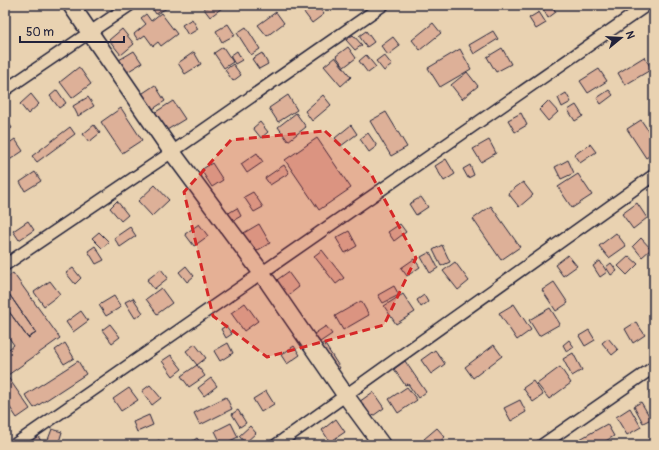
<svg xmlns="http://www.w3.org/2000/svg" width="659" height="450" font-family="Pangolin,sans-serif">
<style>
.building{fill:#ddb098;stroke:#22223b}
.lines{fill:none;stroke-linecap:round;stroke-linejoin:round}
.street-casing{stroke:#22223b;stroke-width:14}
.secondary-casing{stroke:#22223b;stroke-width:19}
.street{stroke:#e9d2b1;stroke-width:11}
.secondary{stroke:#e9d2b1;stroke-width:16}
.marked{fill:#d62828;fill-opacity:0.2;stroke:#d62828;stroke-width:3;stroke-dasharray:8 5;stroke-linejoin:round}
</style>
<rect width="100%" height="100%" fill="#e9d2b1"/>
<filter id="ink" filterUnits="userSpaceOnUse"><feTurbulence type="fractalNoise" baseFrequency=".025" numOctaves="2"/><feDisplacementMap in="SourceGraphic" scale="8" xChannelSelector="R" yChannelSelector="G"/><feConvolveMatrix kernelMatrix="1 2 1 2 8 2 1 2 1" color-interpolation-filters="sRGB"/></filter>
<g filter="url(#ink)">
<path class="building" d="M150,5H168L169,7L156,14Z
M210,5H220L222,8L210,17L204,9Z
M311,5H317L324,14L312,23L303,11Z
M541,5H551L556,12L548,18Z
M276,12L284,23L267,36L258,25Z
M539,12L546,23L536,29L529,18Z
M161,13L177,34L161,46L158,42L153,46L145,35L138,40L134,34L146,24L141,18L146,14L151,21Z
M192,19L198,29L188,35L182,25Z
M433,23L441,33L420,50L412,40Z
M228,24L235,35L222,42L216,31Z
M246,27L260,49L251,55L237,33Z
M122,29L134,44L121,55L109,40Z
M366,31L374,42L367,47L359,36Z
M493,31L498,39L474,54L469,45Z
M353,35L362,45L355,50L346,40Z
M393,37L400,46L388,55L381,46Z
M223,47L233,62L224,68L214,53Z
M348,47L356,58L344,67L336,56Z
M502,48L511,64L496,72L487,57Z
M460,49L471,69L440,87L428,68Z
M134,51L142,63L127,72L119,60Z
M237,51L242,60L235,64L230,56Z
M194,52L201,64L185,74L178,63Z
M262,53L268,64L259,69L252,59Z
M366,55L376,67L368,73L359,61Z
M384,55L392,65L384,71L376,61Z
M335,57L351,77L341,86L324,66Z
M644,57L652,69L625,85L618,73Z
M233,64L241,75L233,81L225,70Z
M79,67L91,84L72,98L60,82Z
M599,69L607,81L588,93L580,81Z
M467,72L478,86L462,99L451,85Z
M155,85L165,101L150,111L140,95Z
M57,90L66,103L59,108L50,96Z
M609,90L613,95L601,104L597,98Z
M566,93L571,102L562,107L558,98Z
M31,94L39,104L28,114L20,104Z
M288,95L297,110L278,122L269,108Z
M323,95L331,105L312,121L305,111Z
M88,97L94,106L78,116L73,106Z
M173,101L185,119L162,133L151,115Z
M548,101L558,112L548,121L539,110Z
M576,105L583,116L575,121L568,110Z
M121,108L142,140L122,153L101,122Z
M386,112L407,147L391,156L370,121Z
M296,113L306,127L288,141L278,127Z
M521,113L527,125L515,132L508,120Z
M5,117L12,128L5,133Z
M641,120L654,139V153L646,158L627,129Z
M260,122L268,132L261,138L253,128Z
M94,125L100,133L89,142L83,134Z
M351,125L357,134L341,146L335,138Z
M70,127L75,134L37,162L32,156Z
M368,133L377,146L369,152L360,139Z
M317,138L351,188L319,210L285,160Z
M15,139L23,151L8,161L5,157V146Z
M489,140L496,153L481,162L473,149Z
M590,144L596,152L580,163L574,155Z
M257,153L263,162L247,173L241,164Z
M446,159L455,174L444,181L435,166Z
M568,160L574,173L561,179L555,167Z
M212,163L223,180L212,187L201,170Z
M284,165L289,173L270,185L265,178Z
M470,165L474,175L468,178L463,169Z
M35,172L41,181L25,191L20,182Z
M578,174L592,195L572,208L558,187Z
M523,182L533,195L519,207L508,193Z
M155,185L169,200L152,216L138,201Z
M253,192L263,207L254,212L244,197Z
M421,197L428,207L416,215L409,204Z
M117,201L128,215L121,221L110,208Z
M637,203L647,218L633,229L622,214Z
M491,206L520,247L501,260L473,219Z
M237,208L241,216L231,222L227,214Z
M28,221L34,230L19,240L13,231Z
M199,224L208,236L194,246L185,234Z
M259,224L270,243L253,253L242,234Z
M400,224L406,232L394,241L388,232Z
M130,227L136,236L120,247L114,238Z
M349,231L357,246L345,253L336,238Z
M99,232L109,242L102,248L92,238Z
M616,233L626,246L609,258L599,246Z
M641,238L651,249L642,257L633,246Z
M442,245L450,262L441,266L433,250Z
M95,246L104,260L96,264L88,251Z
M322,250L344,278L336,284L314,256Z
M430,252L438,268L430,273L421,257Z
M568,255L577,266L563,276L555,265Z
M629,256L638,264L627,275L618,266Z
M414,259L420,267L407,276L401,268Z
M600,261L607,272L600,277L593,266Z
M455,262L469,281L458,290L443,271Z
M611,263L617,271L611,275L606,267Z
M186,266L194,276L187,282L179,272Z
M73,268L81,278L75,284L66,273Z
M161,269L168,278L154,289L147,280Z
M288,272L299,287L286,297L274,282Z
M13,273L60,338L8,375L5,370V352L14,345L5,332V306L28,338L36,333L9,294L5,297V279Z
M50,281L60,294L44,306L34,292Z
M554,282L568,303L556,311L542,290Z
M394,286L399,295L383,303L378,295Z
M161,288L172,303L157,314L146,299Z
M9,294L36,333L28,338L5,306V297Z
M403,294L415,312L396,324L384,306Z
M424,295L428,302L421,307L417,300Z
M114,296L121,307L106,316L99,305Z
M133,298L143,313L135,318L125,302Z
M361,301L369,315L343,330L335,316Z
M245,303L258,321L244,331L231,313Z
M514,304L531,330L517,340L499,313Z
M550,308L560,324L539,336L529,320Z
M81,311L88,321L73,332L66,322Z
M636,322L645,335L633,343L625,329Z
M110,324L120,337L112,343L102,330Z
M226,326L232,334L226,338L221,329Z
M326,326L332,334L320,342L314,334Z
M589,330L595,340L585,346L579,336Z
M608,338L618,350L612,355L602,343Z
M569,340L574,347L567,352L563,345Z
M65,343L74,358L64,364L55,350Z
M228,343L233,353L220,361L214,351Z
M324,343L340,368L331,374L315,348Z
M195,344L206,358L197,365L186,351Z
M494,345L502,356L473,378L465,367Z
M294,346L300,355L287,364L281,355Z
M435,350L445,364L431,374L421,360Z
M573,353L582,370L572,376L563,359Z
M171,355L182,369L173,376L162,361Z
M78,361L86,374L34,408L25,395Z
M405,361L426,392L418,398L408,384L405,385L394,369Z
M197,365L205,376L189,387L181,376Z
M560,367L571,383L549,399L537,384Z
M5,373L30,409L17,418L5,400Z
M211,378L217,386L204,396L198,388Z
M533,381L543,395L533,402L523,388Z
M150,385L161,398L152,405L142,391Z
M407,387L417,400L398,413L389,399Z
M129,388L138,400L121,411L113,399Z
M654,389V401L649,392Z
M266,391L274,404L261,412L253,399Z
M373,392L384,408L370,418L359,402Z
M226,397L232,409L200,425L194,413Z
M520,400L526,412L511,421L504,408Z
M641,402L651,419L643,423L634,406Z
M630,408L641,427L627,435L616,417Z
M238,410L246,423L240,427L232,414Z
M5,412L9,419L5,421Z
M149,415L153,425L137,432L133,422Z
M336,419L345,432L330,442L322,430Z
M231,423L238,437L222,445L215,431Z
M607,424L614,436L599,445H584L580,439Z
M250,426L256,433L245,443L239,436Z
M437,428L445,437L436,445H429L424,439Z
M52,429L62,432L58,445H46Z
M38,436L43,445H28L27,442Z
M197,438L202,445H187Z
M159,440L163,445H152Z"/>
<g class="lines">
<defs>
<path id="street" d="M5,90L130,5
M5,265L172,152L383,5
M14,445L647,5
M276,445L654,175
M542,445L654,367"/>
<path id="secondary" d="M71,5L172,152L261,272L346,396L382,445"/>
</defs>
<use href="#street" class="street-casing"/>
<use href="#secondary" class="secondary-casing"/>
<use href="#street" class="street"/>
<use href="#secondary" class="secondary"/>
</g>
</g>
<path class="marked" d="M325,131L371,174L416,258L384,325L267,357L213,316L184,192L231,140Z"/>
<rect width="659" height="450" fill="none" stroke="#e9d2b1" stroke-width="20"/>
<rect x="10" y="10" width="639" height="430" fill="none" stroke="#22223b" stroke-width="1.5" filter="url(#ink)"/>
<g transform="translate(621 38) rotate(72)" stroke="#e9d2b1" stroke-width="3" paint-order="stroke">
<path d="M0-3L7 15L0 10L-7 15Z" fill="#22223b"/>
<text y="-6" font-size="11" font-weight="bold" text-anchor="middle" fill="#22223b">N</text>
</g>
<path d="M20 36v6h104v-6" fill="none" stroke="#22223b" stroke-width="2"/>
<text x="26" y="36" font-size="12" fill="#22223b" stroke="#e9d2b1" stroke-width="3" paint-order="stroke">50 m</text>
</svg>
